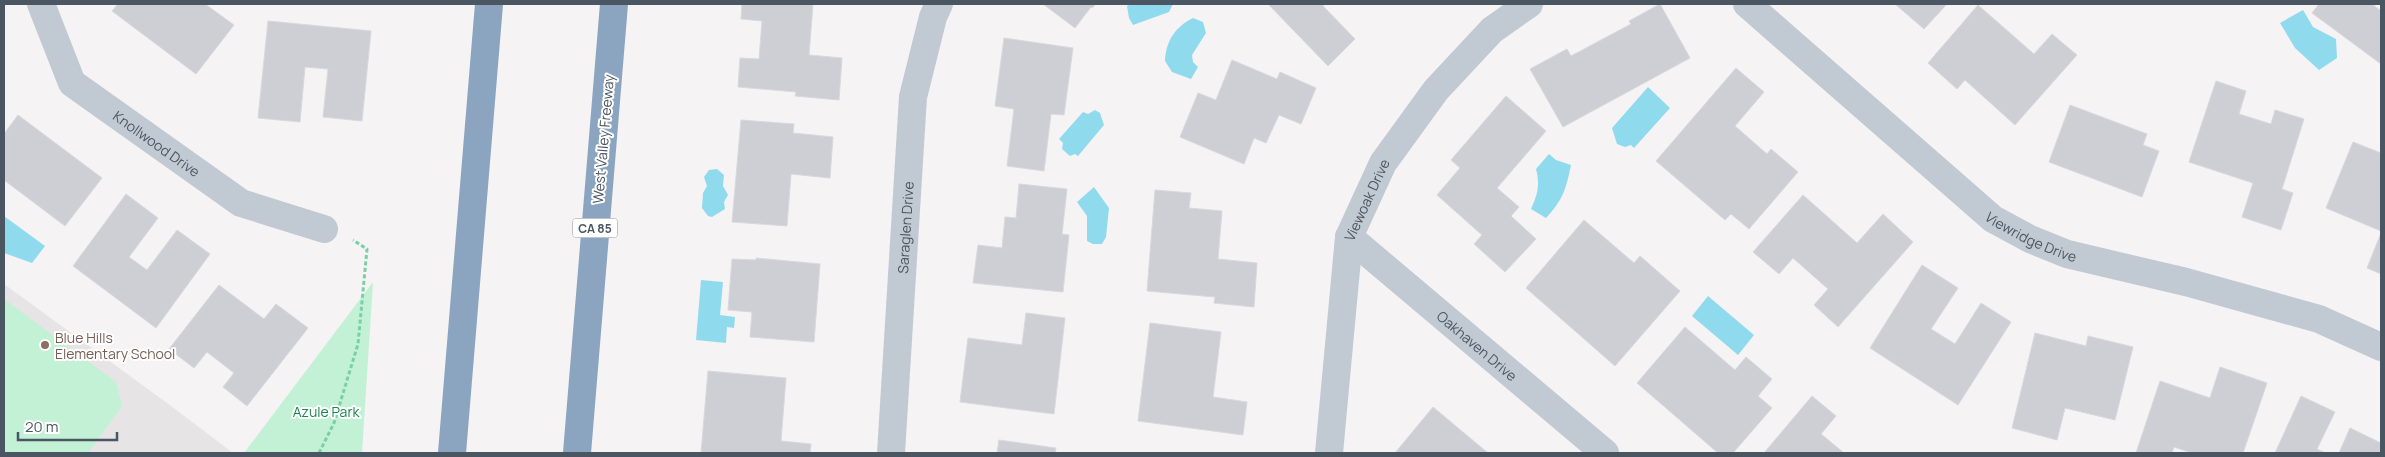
<svg xmlns="http://www.w3.org/2000/svg" width="2385" height="457" font-family="Manrope,sans-serif">
<style>
.education{fill:#e6e4e5}
.green{fill:#c3f1d5}
.water{fill:#90daee}
.building{fill:#cdcfd5;stroke:#d7d9de}
.lines{fill:none;stroke-linecap:round;stroke-linejoin:round}
.path{stroke:#7ad0a6;stroke-width:3;stroke-dasharray:4 2.5;stroke-linecap:butt}
.minor{stroke:#c1cad2;stroke-width:28}
.highway{stroke:#8ba5c1;stroke-width:28}
.education-dot{fill:#8d6e63;stroke:#fff;stroke-width:2}
.labels{text-anchor:middle;dominant-baseline:central;stroke-width:4;stroke-linejoin:round;paint-order:stroke}
.shield{fill:#fff;stroke:#808990;stroke-width:1}
.shield-label{font-size:12px;font-weight:bold;fill:#4a5661}
.street-label{font-size:14px;fill:#4a5661;stroke:#fff}
.education-label{font-size:14px;fill:#785e54;stroke:#fff;text-anchor:start}
.park-label{font-size:14px;fill:#17864f;stroke:#fff}
</style>
<rect width="100%" height="100%" fill="#f5f3f3"/>
<path class="education" d="M4,284L171,406L233,453H4Z"/>
<path class="green" d="M373,282L362,453H244Z
M4,299L116,382L122,406L88,453H4Z"/>
<path class="water" d="M1131,4H1173L1169,12L1133,25L1129,18L1127,6Z
M2303,10L2313,27L2336,39L2337,58L2319,70L2295,48L2280,23Z
M1193,18L1203,22L1206,33L1192,55L1193,62L1198,67L1191,79L1172,72L1165,61C1166,41 1175,27 1193,18Z
M1648,87L1670,108L1634,148L1631,145L1625,147L1617,144L1612,128Z
M1095,110L1100,113L1104,125L1078,156L1075,154L1070,156L1062,149L1063,143L1059,139L1083,112L1088,114Z
M1549,154L1556,160L1571,165C1566,189 1563,200 1546,218L1531,209C1538,194 1540,184 1536,169Z
M717,169L724,175L723,186L728,195L724,202L725,209L712,217L708,216L702,208L703,193L707,186L704,177L709,170Z
M1094,187L1109,208L1106,237L1102,244H1093L1087,241V216L1077,202Z
M4,216L45,246L32,263L4,253Z
M701,280L723,282L720,315L735,317L734,328L727,327L726,343L696,340Z
M1708,296L1754,335L1738,355L1692,316Z"/>
<path class="building" d="M118,4H205L234,25L196,74L112,11Z
M742,4H813L809,55L842,58L839,100L795,96L796,92L738,87L740,58L759,59L762,21L741,19Z
M1043,4H1096L1092,8L1091,7L1075,28Z
M1268,4H1325L1323,6L1355,39L1328,66Z
M1660,4L1690,58L1563,127L1530,69L1567,49L1571,56L1631,24L1629,21Z
M1895,4H1947L1924,29Z
M2319,4H2372L2381,11V64L2312,13Z
M1978,5L2034,54L2052,34L2077,55L2015,125L1965,80L1957,89L1928,63Z
M268,21L371,31L362,121L323,117L328,69L305,67L300,122L258,118Z
M1004,38L1073,48L1064,115L1051,114L1044,171L1007,166L1014,109L995,106Z
M1232,60L1277,79L1280,72L1316,88L1301,124L1279,115L1266,143L1254,138L1244,164L1180,137L1198,93L1216,100Z
M1736,68L1764,92L1735,126L1767,154L1771,149L1798,172L1749,229L1731,214L1725,220L1656,161Z
M2216,81L2246,91L2239,114L2271,124L2275,110L2304,119L2282,189L2293,193L2281,230L2242,217L2253,183L2189,162Z
M1506,96L1546,131L1497,188L1519,207L1511,216L1536,239L1505,272L1474,244L1482,235L1437,195L1460,168L1451,160Z
M2070,105L2147,134L2143,145L2159,151L2142,197L2049,162Z
M18,115L102,178L65,226L4,180V134Z
M741,120L794,124L793,133L833,137L830,178L791,174L787,226L732,222Z
M2353,142L2381,153V231L2326,208Z
M1019,184L1067,189L1062,234L1069,235L1063,292L973,283L978,245L1002,248L1005,217L1016,218Z
M1155,190L1191,193L1189,208L1222,211L1218,259L1257,263L1254,307L1214,303L1215,297L1147,291Z
M126,194L158,218L129,257L147,270L177,230L210,254L156,328L73,266Z
M1803,195L1857,243L1883,214L1913,242L1838,327L1814,305L1828,289L1793,258L1779,274L1753,252Z
M1584,220L1634,263L1640,256L1680,291L1615,366L1526,288Z
M2381,233V274L2367,268Z
M756,258L820,264L814,342L750,337L752,312L728,310L732,259L756,260Z
M1922,265L1958,288L1931,329L1955,344L1981,303L2011,322L1958,405L1870,348Z
M219,285L264,319L276,304L308,328L247,406L223,387L234,373L207,352L194,368L169,349Z
M1026,313L1065,318L1054,414L960,402L968,338L1022,345Z
M1150,323L1221,332L1213,397L1247,402L1243,435L1138,421Z
M1685,327L1735,370L1746,357L1772,379L1758,396L1772,408L1733,453H1718L1637,383Z
M2035,333L2086,346L2088,336L2133,347L2115,420L2065,408L2057,440L2012,428Z
M2220,367L2267,383L2243,453H2192L2174,447L2172,453H2136L2160,381L2210,398Z
M708,371L786,378L781,441L811,444L810,453H701Z
M1812,396L1836,416L1821,434L1844,453H1764Z
M2301,396L2335,412L2317,449L2325,453H2275Z
M1433,407L1488,453H1395Z
M2350,428L2381,443V453H2339Z
M999,440L1056,448L1055,453H997Z"/>
<g class="lines">
<path class="path" d="M319,453L334,423L358,344L367,249L353,240"/>
<g class="minor">
<path id="s1" d="M41,4L72,83L241,203L324,229"/>
<path id="s2" d="M1747,4L1993,219L2030,239L2067,254L2186,282L2319,319L2381,347"/>
<path id="s3" d="M1349,237L1605,453"/>
<path id="s4" d="M891,453L913,97L933,17L939,4"/>
<path id="s5" d="M1329,453L1349,237L1383,163L1436,90L1492,30L1529,4"/>
</g>
<path class="highway" d="M452,453L489,4
M577,453L614,4"/>
</g>
<circle class="education-dot" cx="45" cy="345" r="5"/>
<g class="labels">
<rect class="shield" x="572.5" y="218.5" width="45" height="19" rx="4"/>
<g class="shield-label">
<text x="595" y="228">CA 85</text>
</g>
<g class="street-label">
<text transform="translate(603 139) rotate(-85)">West Valley Freeway</text>
<text stroke="none"><textPath href="#s1" startOffset="189">Knollwood Drive</textPath></text>
<text stroke="none"><textPath href="#s5" startOffset="258">Viewoak Drive</textPath></text>
<text stroke="none"><textPath href="#s4" startOffset="226">Saraglen Drive</textPath></text>
<text stroke="none"><textPath href="#s2" startOffset="369">Viewridge Drive</textPath></text>
<text stroke="none"><textPath href="#s3" startOffset="168">Oakhaven Drive</textPath></text>
</g>
<g class="education-label">
<text x="55" y="337">Blue Hills<tspan x="55" dy="16">Elementary School</tspan></text>
</g>
<g class="park-label">
<text x="326" y="411">Azule Park</text>
</g>
</g>
<rect width="2385" height="457" fill="none" stroke="#4a5661" stroke-width="10"/>
<path d="M18 432v8h99v-8" fill="none" stroke="#4a5661" stroke-width="2.5"/>
<text x="25" y="432" font-size="15" fill="#4a5661" stroke="#ffffff" stroke-width="4" paint-order="stroke">20 m</text>
</svg>
